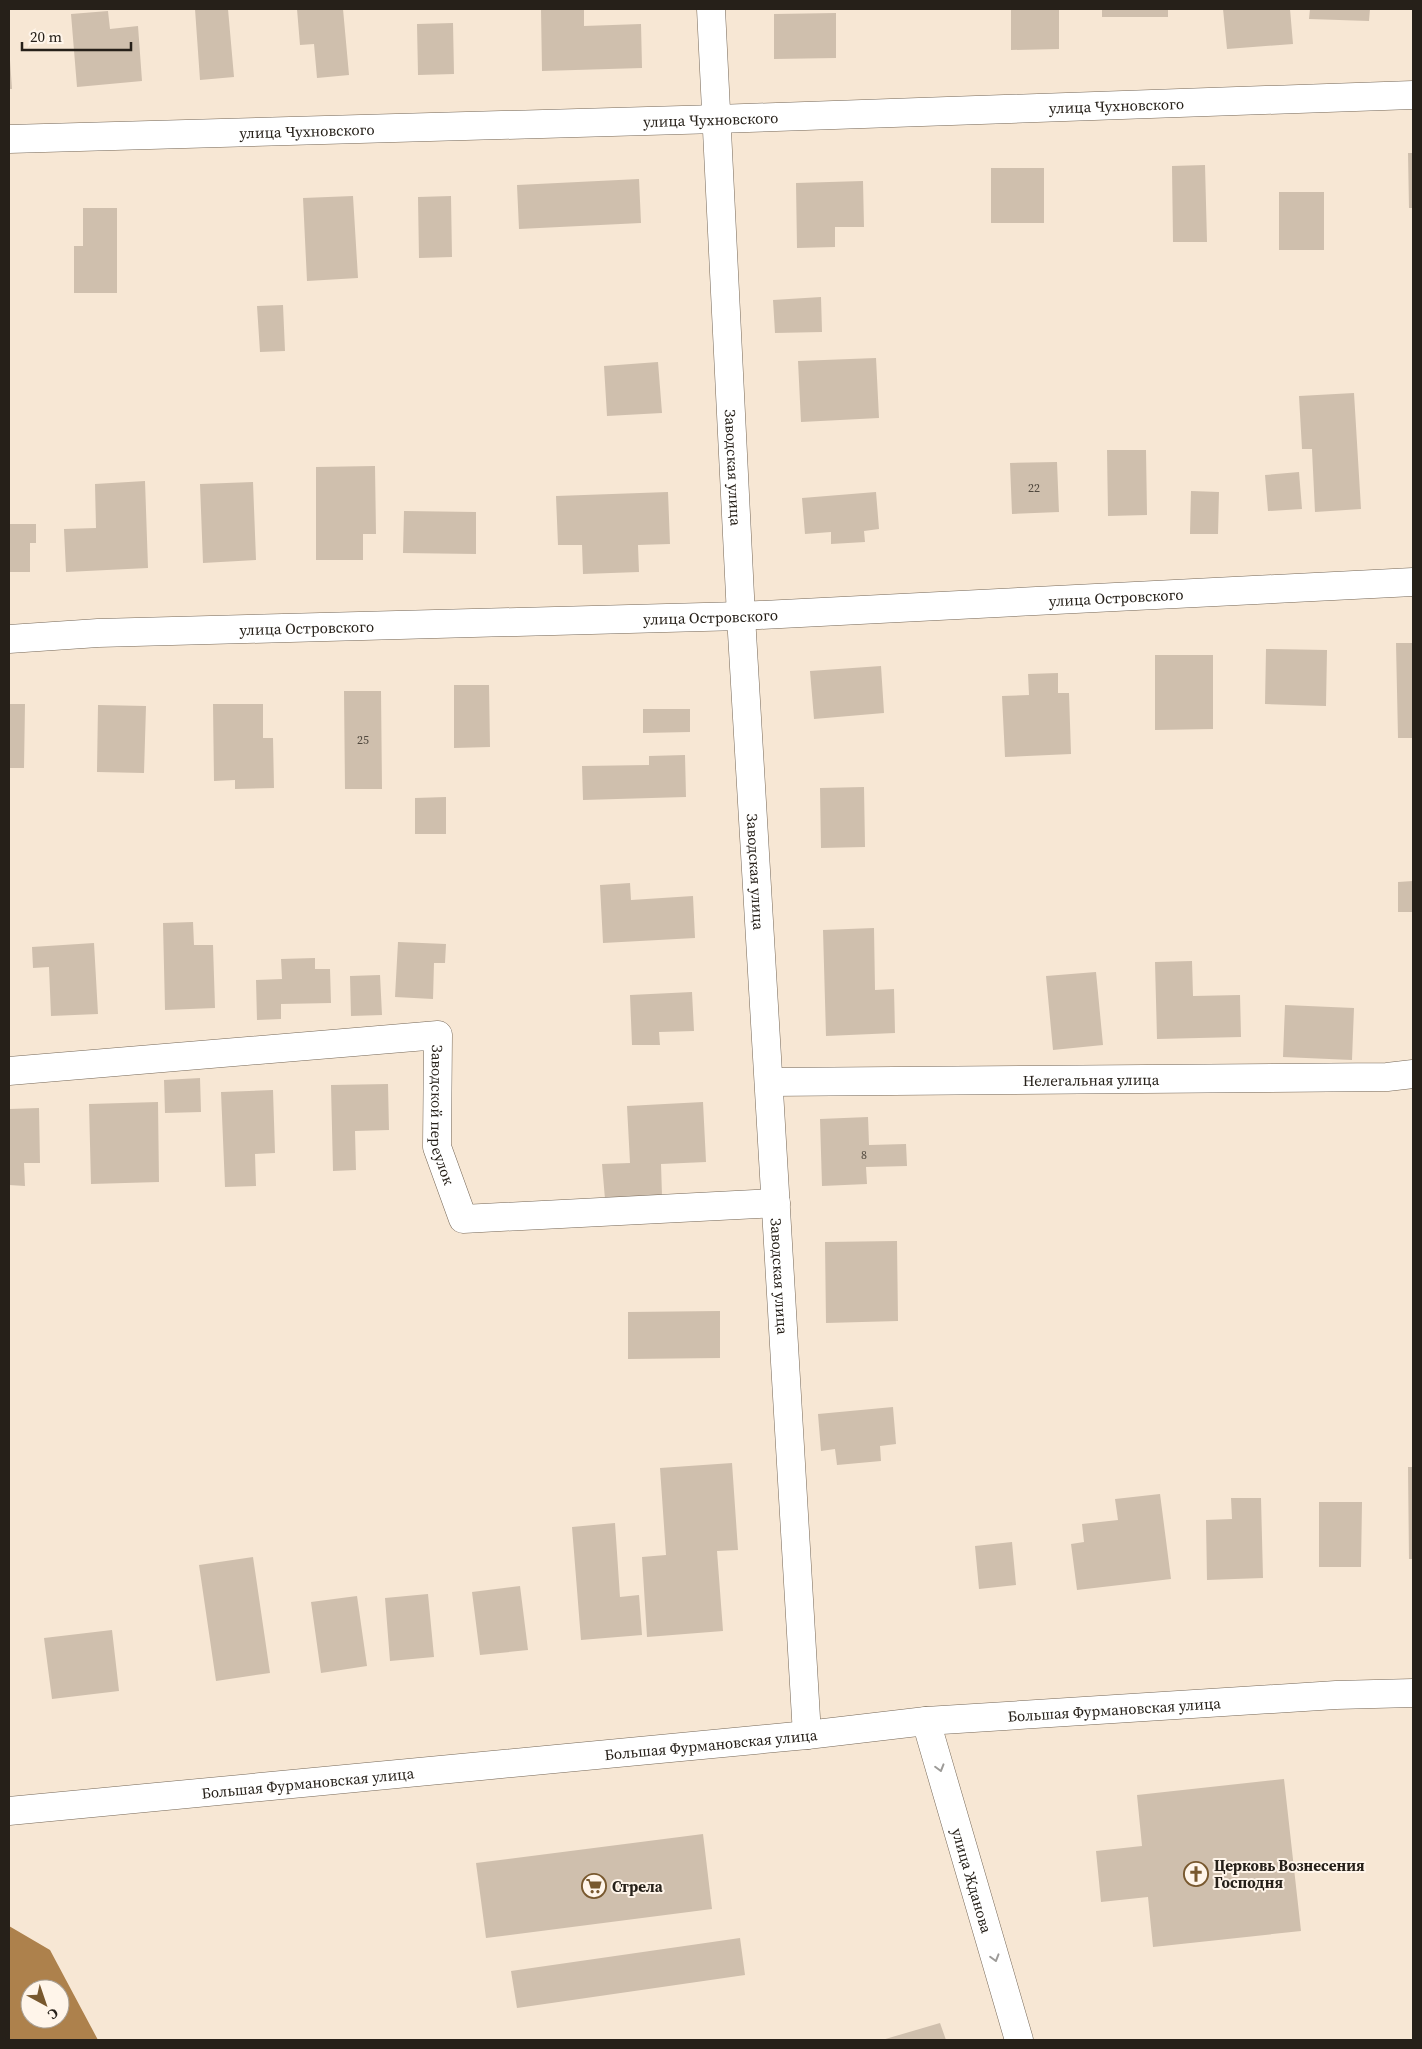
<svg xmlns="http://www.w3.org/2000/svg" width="1422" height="2049" font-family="'Source Serif 4',serif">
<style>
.water{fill:#ad814c;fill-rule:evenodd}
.building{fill:#cfbfad}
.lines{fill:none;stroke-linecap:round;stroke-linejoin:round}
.minor-casing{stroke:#756757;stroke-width:29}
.tertiary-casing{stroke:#756757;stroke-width:29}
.secondary-casing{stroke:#756757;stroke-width:29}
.minor{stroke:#fff;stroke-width:28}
.tertiary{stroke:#fff;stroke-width:28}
.secondary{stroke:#fff;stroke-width:28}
.oneway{stroke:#9d9b98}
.labels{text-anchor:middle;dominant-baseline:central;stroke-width:4;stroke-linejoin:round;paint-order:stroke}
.number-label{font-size:12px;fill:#50483e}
.street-label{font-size:15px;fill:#262019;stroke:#fff5ea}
.poi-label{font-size:15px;font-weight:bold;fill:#262019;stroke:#fff5ea;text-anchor:start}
</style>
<rect width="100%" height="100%" fill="#f7e7d4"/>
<path class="water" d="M9,1926L50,1950L98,2040H9ZM30,1989H60V2019H30Z"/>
<path class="building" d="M195,9H228L234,77L200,80Z
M297,9H343L349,75L317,78L314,44L300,45Z
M541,9H584V26L641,24L642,68L542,71Z
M1011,9H1059V49L1011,50Z
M1102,9H1168V17H1102Z
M1223,9H1290L1293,44L1227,49Z
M1310,9H1370L1369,21L1309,19Z
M108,11L110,29L138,26L142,81L77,87L71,14Z
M836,13V58L774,59V14Z
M453,23L454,74L418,75L417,24Z
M9,60H10L12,89H9Z
M1408,153H1413V208H1409Z
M1205,165L1207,242H1173L1172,166Z
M991,168H1044V223H991Z
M639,179L641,223L519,229L517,185Z
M863,181L864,227H835V247L797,248L796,183Z
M1279,192H1324V250H1279Z
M353,196L358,278L307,281L303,198Z
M451,196L452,257L419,258L418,197Z
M83,208H117V293H74V246H83Z
M821,297L822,332L775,333L773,300Z
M283,305L285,351L260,352L257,306Z
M876,358L879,418L801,422L798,361Z
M658,362L662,413L607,416L604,366Z
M1354,393L1361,509L1315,512L1312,449H1302L1299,396Z
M1107,450H1146L1147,515L1108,516Z
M1057,462L1059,512L1012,514L1010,463Z
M375,466L376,534H363V560H316V467Z
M1299,472L1302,509L1268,511L1265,475Z
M145,481L148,568L66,572L64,529L96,528L95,484Z
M253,482L256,560L203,563L200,484Z
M1191,491L1219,492L1218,534H1190Z
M668,492L670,544L638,545L639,572L583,574L582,545H558L556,496Z
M876,492L879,529L864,531L865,542L831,544V532L805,534L802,498Z
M404,511L476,512V554L403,553Z
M9,524H36V543H30V572H9Z
M1396,643H1413V738H1398Z
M1266,649L1327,650L1326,706L1265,704Z
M1155,655H1213V729L1155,730Z
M881,666L884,713L814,719L810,671Z
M1058,673V693H1069L1071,754L1005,757L1002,696L1029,695L1028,674Z
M454,685H489L490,747L454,748Z
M344,691H381L382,789H345Z
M9,704H25L24,768H9Z
M213,704H263V738H273L274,788L235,789V780L214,781Z
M98,705L146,706L144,773L97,772Z
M643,709H690V732L643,733Z
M685,755L686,797L583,800L582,766L649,765V756Z
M864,787L865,847L821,848L820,788Z
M446,797V834H415V798Z
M1413,881V912H1398V882Z
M630,883L631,900L693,896L695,938L603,943L600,885Z
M193,922L194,945H213L215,1008L165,1010L163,923Z
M874,928L875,990L894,989L895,1033L826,1036L823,930Z
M398,942L446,944L445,963H434L433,999L395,997Z
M94,943L98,1014L51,1016L49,967L33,968L32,947Z
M315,958V969H330L331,1003L281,1004V1019L257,1020L256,980L282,979L281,959Z
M1192,961L1193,996L1240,995L1241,1037L1157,1039L1155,962Z
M1096,972L1103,1045L1053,1050L1046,976Z
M380,975L382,1015L351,1016L350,976Z
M692,992L694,1031L659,1032L660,1045H632L630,995Z
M1285,1005L1354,1008L1352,1060L1283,1057Z
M200,1078L201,1112L165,1113L164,1080Z
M388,1084L389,1130L355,1131L356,1170L333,1171L331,1085Z
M273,1090L275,1153L255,1154L256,1186L225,1187L221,1092Z
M158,1102L159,1182L91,1184L89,1104Z
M703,1102L706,1162L661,1164L662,1196L605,1199L602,1164L630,1163L627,1106Z
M39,1108L40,1163H24L25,1186L9,1185V1109Z
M868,1117L869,1145L906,1144L907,1166L866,1167L867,1184L822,1186L820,1119Z
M897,1241L898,1321L826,1323L825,1242Z
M720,1311V1358L628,1359V1312Z
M893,1407L896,1444L880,1446L881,1461L837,1465L835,1449L821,1451L818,1414Z
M732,1463L738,1550L717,1551L723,1631L647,1637L642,1557L666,1555L660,1468Z
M1408,1467H1413V1559H1409Z
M1160,1494L1171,1579L1077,1590L1071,1544L1084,1542L1082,1524L1118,1520L1115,1499Z
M1231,1498H1261L1263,1578L1207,1580L1206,1520L1232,1519Z
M1319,1502H1362L1361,1567H1319Z
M615,1523L620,1597L639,1595L642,1635L581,1640L572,1527Z
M1012,1542L1016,1585L979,1589L975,1546Z
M253,1557L270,1673L216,1681L199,1565Z
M520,1586L528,1650L480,1655L472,1592Z
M428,1594L434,1657L390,1661L385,1598Z
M357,1596L367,1666L321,1673L311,1602Z
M112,1630L119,1691L52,1699L44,1638Z
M1284,1779L1301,1931L1153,1947L1148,1897L1101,1902L1096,1851L1142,1846L1137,1795Z
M703,1834L712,1909L486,1938L476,1863Z
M740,1938L745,1975L517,2008L511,1971Z
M940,2023L946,2040H882Z"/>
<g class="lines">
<defs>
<g id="minor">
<path id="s1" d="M9,139L717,119L1413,95"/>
<path id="s2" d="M9,639L98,633L741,616L1413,582"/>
<path id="s3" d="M9,1071L438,1035L437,1147L463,1219L776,1203"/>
<path id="s4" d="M769,1082L1387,1077L1413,1074"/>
</g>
<g id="tertiary">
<path id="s5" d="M711,9L741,616L807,1735"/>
<path id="s6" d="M926,1721L1019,2040"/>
</g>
<g id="secondary">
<path id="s7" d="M9,1811L807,1735L926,1721L1336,1695L1413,1693"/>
</g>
</defs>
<use href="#minor" class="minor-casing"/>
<use href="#tertiary" class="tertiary-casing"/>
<use href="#secondary" class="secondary-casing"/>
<use href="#minor" class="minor"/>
<use href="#tertiary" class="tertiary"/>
<use href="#secondary" class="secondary"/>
</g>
<defs><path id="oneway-chevron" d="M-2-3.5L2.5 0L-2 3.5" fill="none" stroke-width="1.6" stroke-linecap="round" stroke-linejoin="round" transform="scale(1.25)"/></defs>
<g class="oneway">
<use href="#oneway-chevron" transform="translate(940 1768) rotate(74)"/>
<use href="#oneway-chevron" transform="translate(995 1958) rotate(74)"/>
</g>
<defs>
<symbol id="church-ring" viewBox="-11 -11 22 22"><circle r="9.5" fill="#fff5ea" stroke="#78582e" stroke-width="1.5"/><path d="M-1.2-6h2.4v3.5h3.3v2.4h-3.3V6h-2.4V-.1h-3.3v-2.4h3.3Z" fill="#78582e"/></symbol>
<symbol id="supermarket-ring" viewBox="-11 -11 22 22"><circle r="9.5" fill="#fff5ea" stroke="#78582e" stroke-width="1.5"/><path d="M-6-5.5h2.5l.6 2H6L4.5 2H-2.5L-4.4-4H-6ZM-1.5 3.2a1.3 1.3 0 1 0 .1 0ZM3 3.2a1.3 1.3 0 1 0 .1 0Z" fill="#78582e"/></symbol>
</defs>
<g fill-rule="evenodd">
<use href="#church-ring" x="1182" y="1860" width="28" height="28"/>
<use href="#supermarket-ring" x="580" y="1872" width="28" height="28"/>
</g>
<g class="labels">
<g class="number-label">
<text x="1034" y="488">22</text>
<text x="363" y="740">25</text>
<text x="864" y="1155">8</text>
</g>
<g class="street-label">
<text stroke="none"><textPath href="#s1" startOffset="1108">улица Чухновского</textPath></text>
<text stroke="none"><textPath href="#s1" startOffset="702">улица Чухновского</textPath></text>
<text stroke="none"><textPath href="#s1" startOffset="298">улица Чухновского</textPath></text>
<text stroke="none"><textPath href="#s5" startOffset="459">Заводская улица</textPath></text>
<text stroke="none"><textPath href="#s2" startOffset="1108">улица Островского</textPath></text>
<text stroke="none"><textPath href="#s2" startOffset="702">улица Островского</textPath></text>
<text stroke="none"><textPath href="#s2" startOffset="298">улица Островского</textPath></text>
<text stroke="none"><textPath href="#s5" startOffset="864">Заводская улица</textPath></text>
<text stroke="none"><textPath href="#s4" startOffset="322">Нелегальная улица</textPath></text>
<text stroke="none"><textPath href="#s3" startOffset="511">Заводской переулок</textPath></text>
<text stroke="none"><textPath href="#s5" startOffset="1269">Заводская улица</textPath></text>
<text stroke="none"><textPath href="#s7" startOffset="1110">Большая Фурмановская улица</textPath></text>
<text stroke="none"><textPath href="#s7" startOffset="705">Большая Фурмановская улица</textPath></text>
<text stroke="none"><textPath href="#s7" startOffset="300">Большая Фурмановская улица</textPath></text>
<text stroke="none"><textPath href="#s6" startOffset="166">улица Жданова</textPath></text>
</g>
<g class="poi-label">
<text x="1214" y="1865">Церковь Вознесения<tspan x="1214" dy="17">Господня</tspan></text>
<text x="612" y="1886">Стрела</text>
</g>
</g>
<rect width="1422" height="2049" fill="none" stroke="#262019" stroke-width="20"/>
<g transform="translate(45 2004) rotate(140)"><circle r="24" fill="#fff5ea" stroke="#a8a096"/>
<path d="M0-4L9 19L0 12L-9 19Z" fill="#78582e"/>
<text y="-8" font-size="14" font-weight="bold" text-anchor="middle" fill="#262019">С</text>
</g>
<path d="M22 42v8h109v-8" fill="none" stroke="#262019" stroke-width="2.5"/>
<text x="30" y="42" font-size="15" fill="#262019" stroke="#fff5ea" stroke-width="4" paint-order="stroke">20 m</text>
</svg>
